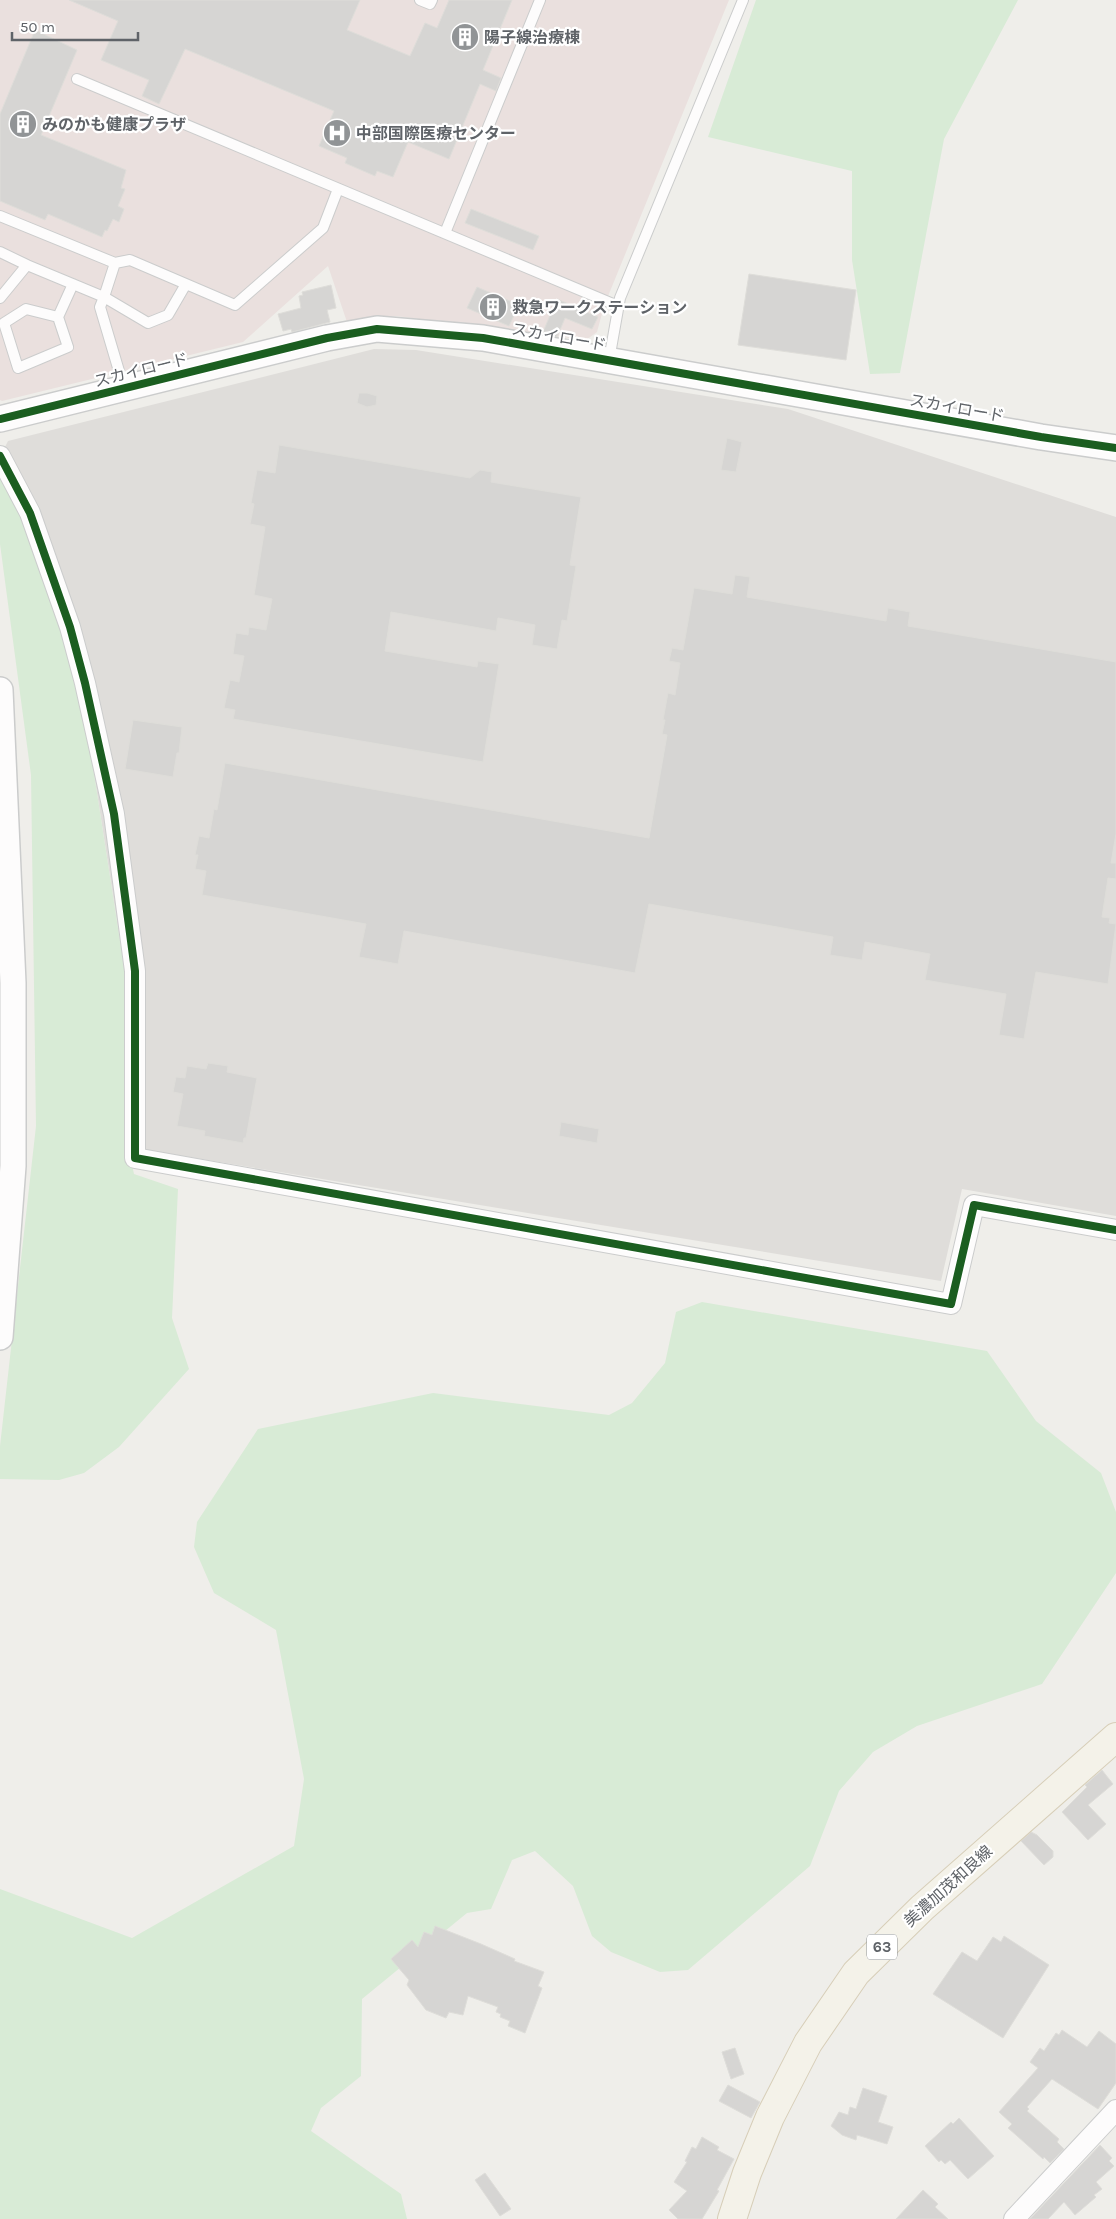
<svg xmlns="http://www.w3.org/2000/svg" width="1116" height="2219" font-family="Karla,'Noto Sans JP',sans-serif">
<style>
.industrial{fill:#dfddda}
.medical{fill:#eae0de}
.green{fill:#d8ebd6}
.building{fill:#d6d5d3;stroke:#deddd9}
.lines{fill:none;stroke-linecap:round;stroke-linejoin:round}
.service-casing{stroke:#cbcccc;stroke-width:12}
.minor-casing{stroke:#cbcccc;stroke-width:22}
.tertiary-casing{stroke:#cbcccc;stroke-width:28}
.primary-casing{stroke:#d7ceb8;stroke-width:30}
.service{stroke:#fdfcfc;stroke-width:10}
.minor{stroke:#fdfcfc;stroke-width:20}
.tertiary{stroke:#fdfcfc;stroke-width:25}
.primary{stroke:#f4f2e9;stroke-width:28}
.cycleway-casing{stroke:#fff;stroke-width:11}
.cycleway{stroke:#1b5e20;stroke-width:8}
.labels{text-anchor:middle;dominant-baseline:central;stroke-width:4.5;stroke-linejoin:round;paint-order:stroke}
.shield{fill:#fff;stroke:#8f9295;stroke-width:1}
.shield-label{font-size:15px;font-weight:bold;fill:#5f6368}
.poi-label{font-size:16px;font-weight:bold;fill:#5f6368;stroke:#fff;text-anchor:start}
.street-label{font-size:16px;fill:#5f6368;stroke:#fff}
</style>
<rect width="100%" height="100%" fill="#efeeea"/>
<path class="industrial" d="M374,349L416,350L788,409L1116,517V1216L962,1189L941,1281L128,1147L125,973L83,703L4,449L8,441Z"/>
<path class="medical" d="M0,0H729L604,306L597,332L586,340L396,316L347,322L328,266L243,342L2,401L0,400Z"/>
<path class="green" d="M756,0H1018L944,139L900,373L870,374L852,260V171L708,137Z
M0,453L45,566L83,703L125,973L128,1147L134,1174L178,1189L172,1318L189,1369L119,1447L84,1473L59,1480L0,1479V1446L36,1126L31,775L0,544Z
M702,1302L987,1351L1036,1421L1101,1473L1116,1512V1573L1042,1684L917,1726L873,1752L839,1791L810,1866L688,1970L660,1972L611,1952L592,1936L573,1886L535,1851L512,1860L491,1909L467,1913L362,1999L361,2076L321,2108L311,2131L401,2194L407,2219H0V1889L132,1938L294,1846L304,1779L276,1630L214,1593L194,1547L197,1522L258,1429L433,1393L609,1415L632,1403L665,1363L676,1312Z"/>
<path class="building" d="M69,0H360L347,30L410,56L425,23L437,28L449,0H512L483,70L501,78L496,91L480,84L449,159L408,142L393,177L377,171L375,176L345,163L347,158L319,146L334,111L185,49L159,104L142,96L149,80L101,60L118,21Z
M35,30L77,50L41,135L126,170L121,188L125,189L118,206L124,209L119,222L113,219L107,231L105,230L102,237L48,214L45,220L0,201V114Z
M471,209L539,236L533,250L465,223Z
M749,274L856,290L846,360L738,345Z
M331,285L336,308L327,310L330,322L292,332L291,329L283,331L278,314L301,308L299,296L303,295L302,292Z
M477,287L519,305L509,326L467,308Z
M557,299L598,317L592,329L565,318L557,337L543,332Z
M359,393H367L377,396L376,405L367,407L357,403Z
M727,438L742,442L736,472L721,470Z
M279,445L470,478L480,470L492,472L491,482L581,497L570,565L576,566L567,621L562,620L557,649L532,645L535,625L498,618L496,631L391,612L385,651L477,667L478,661L499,664L483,762L233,719L235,710L224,708L230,680L239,682L244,656L233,654L236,633L248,635L249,627L266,630L272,599L254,595L265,527L250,524L254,504L251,503L257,470L275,473Z
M735,575L750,577L747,597L886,621L888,608L910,612L908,626L1116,662V834L1111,863H1116V879L1108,878L1102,917L1110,918L1109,923L1116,924L1108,984L1036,972L1024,1039L999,1035L1006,994L925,980L930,954L865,942L862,960L830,955L833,937L649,904L635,973L404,931L398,964L359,957L366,924L202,895L206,871L195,869L198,855H195L199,836L209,838L214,809L217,810L225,763L649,838L667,735L662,734L665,720H663L668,693L675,695L680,663L669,661L672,648L683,650L694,588L732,594Z
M133,720L182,727L179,753H177L173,777L125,769Z
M208,1063L228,1066L227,1072L257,1078L246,1138H244L243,1143L204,1136L205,1131L177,1126L183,1094L173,1092L176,1077L185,1078L187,1066L206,1069Z
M561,1122L599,1129L597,1143L559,1136Z
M1102,1770L1113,1784L1088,1805L1106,1824L1088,1840L1062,1812L1087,1787L1085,1785Z
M1031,1832L1037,1835L1053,1851V1857L1044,1865L1021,1841Z
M435,1926L481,1944L515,1959L514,1961L544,1972L538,1986L542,1988L525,2033L508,2026L510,2021L500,2017L501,2014L496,2012L498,2007L468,1996L463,2015L449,2012L446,2018L426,2010L407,1985L409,1980L391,1959L412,1940L418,1947L424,1932L432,1935Z
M1004,1936L1049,1965L1003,2038L933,1994L962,1952L977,1961L993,1937L1001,1942Z
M1062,2030L1087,2047L1099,2031L1116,2044V2083L1098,2109L1052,2079L1027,2107L1029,2109L1027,2111L1059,2139L1057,2142L1064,2149L1050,2163L1044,2157L1043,2159L1008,2128L1012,2124L999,2112L1038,2068L1030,2062L1040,2048L1044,2051L1056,2033L1059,2035Z
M735,2048L744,2074L731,2079L722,2052Z
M728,2085L760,2102L751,2118L719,2101Z
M863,2088L887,2096L878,2122L893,2127L887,2144L857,2135L856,2140L842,2135L831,2126L839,2112L848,2115L850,2107L856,2109Z
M959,2118L994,2156L968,2179L950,2160L945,2164L941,2160L939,2162L925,2146L951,2122L953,2124Z
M702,2137L719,2147L717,2150L734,2159L717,2190L719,2191L702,2219H678L669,2210L687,2191L674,2182L687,2162L685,2161L692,2147L696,2149Z
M1100,2145L1112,2158L1109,2161L1114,2166L1096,2182L1102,2189L1094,2195L1096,2197L1075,2215L1064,2202L1048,2219H1030Z
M485,2173L511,2209L500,2216L475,2180Z
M923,2190L938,2204L935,2207L948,2219H896Z"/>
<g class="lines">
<defs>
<path id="service" d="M420,0L430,4L432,0
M77,79L618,306
M0,216L115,263L130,260L235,305L323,228L338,189
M445,233L540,0
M0,252L27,265L0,298
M115,263L104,297L148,323L168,315L186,284
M27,265L104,297L100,307L124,388
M58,317L26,309L4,323L18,368L68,347L58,317L73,284
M609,360L620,298L743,0"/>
<path id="minor" d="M0,456L30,513L70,627L85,683L114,814L135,971V1158L951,1304L974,1205L1116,1230
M1014,2219L1116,2110"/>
<path id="tertiary" d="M0,419L327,338L377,329L483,338L1041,437L1116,448
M0,690L13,983V1166L0,1337"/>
<path id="primary" d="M732,2219L747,2173L770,2117L808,2043L856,1973L922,1908L1116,1737"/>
</defs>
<use href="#service" class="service-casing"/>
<use href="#minor" class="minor-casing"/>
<use href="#tertiary" class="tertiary-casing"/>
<use href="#primary" class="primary-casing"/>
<use href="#service" class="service"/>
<use href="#minor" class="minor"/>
<use href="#tertiary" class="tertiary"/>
<use href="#primary" class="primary"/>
<defs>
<path id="cycleway" d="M0,419L327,338L377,329L483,338L1041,437L1116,448
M0,456L30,513L70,627L85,683L114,814L135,971V1158L951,1304L974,1205L1116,1230"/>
</defs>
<use href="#cycleway" class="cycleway-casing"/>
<use href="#cycleway" class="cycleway"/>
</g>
<defs>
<symbol id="building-disc" viewBox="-11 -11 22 22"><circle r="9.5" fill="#919496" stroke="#fff"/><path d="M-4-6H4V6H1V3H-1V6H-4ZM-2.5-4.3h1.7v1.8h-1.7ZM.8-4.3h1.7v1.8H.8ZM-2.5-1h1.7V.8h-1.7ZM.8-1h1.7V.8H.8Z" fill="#fff"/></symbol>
<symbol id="hospital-disc" viewBox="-11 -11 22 22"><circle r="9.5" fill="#919496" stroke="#fff"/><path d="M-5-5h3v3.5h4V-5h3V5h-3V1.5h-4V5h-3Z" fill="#fff"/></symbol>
</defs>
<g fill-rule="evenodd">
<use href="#building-disc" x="449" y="21" width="32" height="32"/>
<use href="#building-disc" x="7" y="108" width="32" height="32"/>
<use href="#hospital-disc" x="321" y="117" width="32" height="32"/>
<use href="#building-disc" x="477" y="291" width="32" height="32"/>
</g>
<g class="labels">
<rect class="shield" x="867" y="1934.5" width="30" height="25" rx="4"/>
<g class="shield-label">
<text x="882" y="1947">63</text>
</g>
<g class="poi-label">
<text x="484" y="37">陽子線治療棟</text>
<text x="42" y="124">みのかも健康プラザ</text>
<text x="356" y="133">中部国際医療センター</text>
<text x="512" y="307">救急ワークステーション</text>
</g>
<g class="street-label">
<text transform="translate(559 337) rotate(10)">スカイロード</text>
<text transform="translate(141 370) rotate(-14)">スカイロード</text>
<text transform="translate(957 408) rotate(10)">スカイロード</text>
<text transform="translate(948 1886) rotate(-42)">美濃加茂和良線</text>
</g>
</g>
<path d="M12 32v8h126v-8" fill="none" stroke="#5f6368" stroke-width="2.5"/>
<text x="20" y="32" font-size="15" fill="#5f6368" stroke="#ffffff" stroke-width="4" paint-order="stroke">50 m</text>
</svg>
